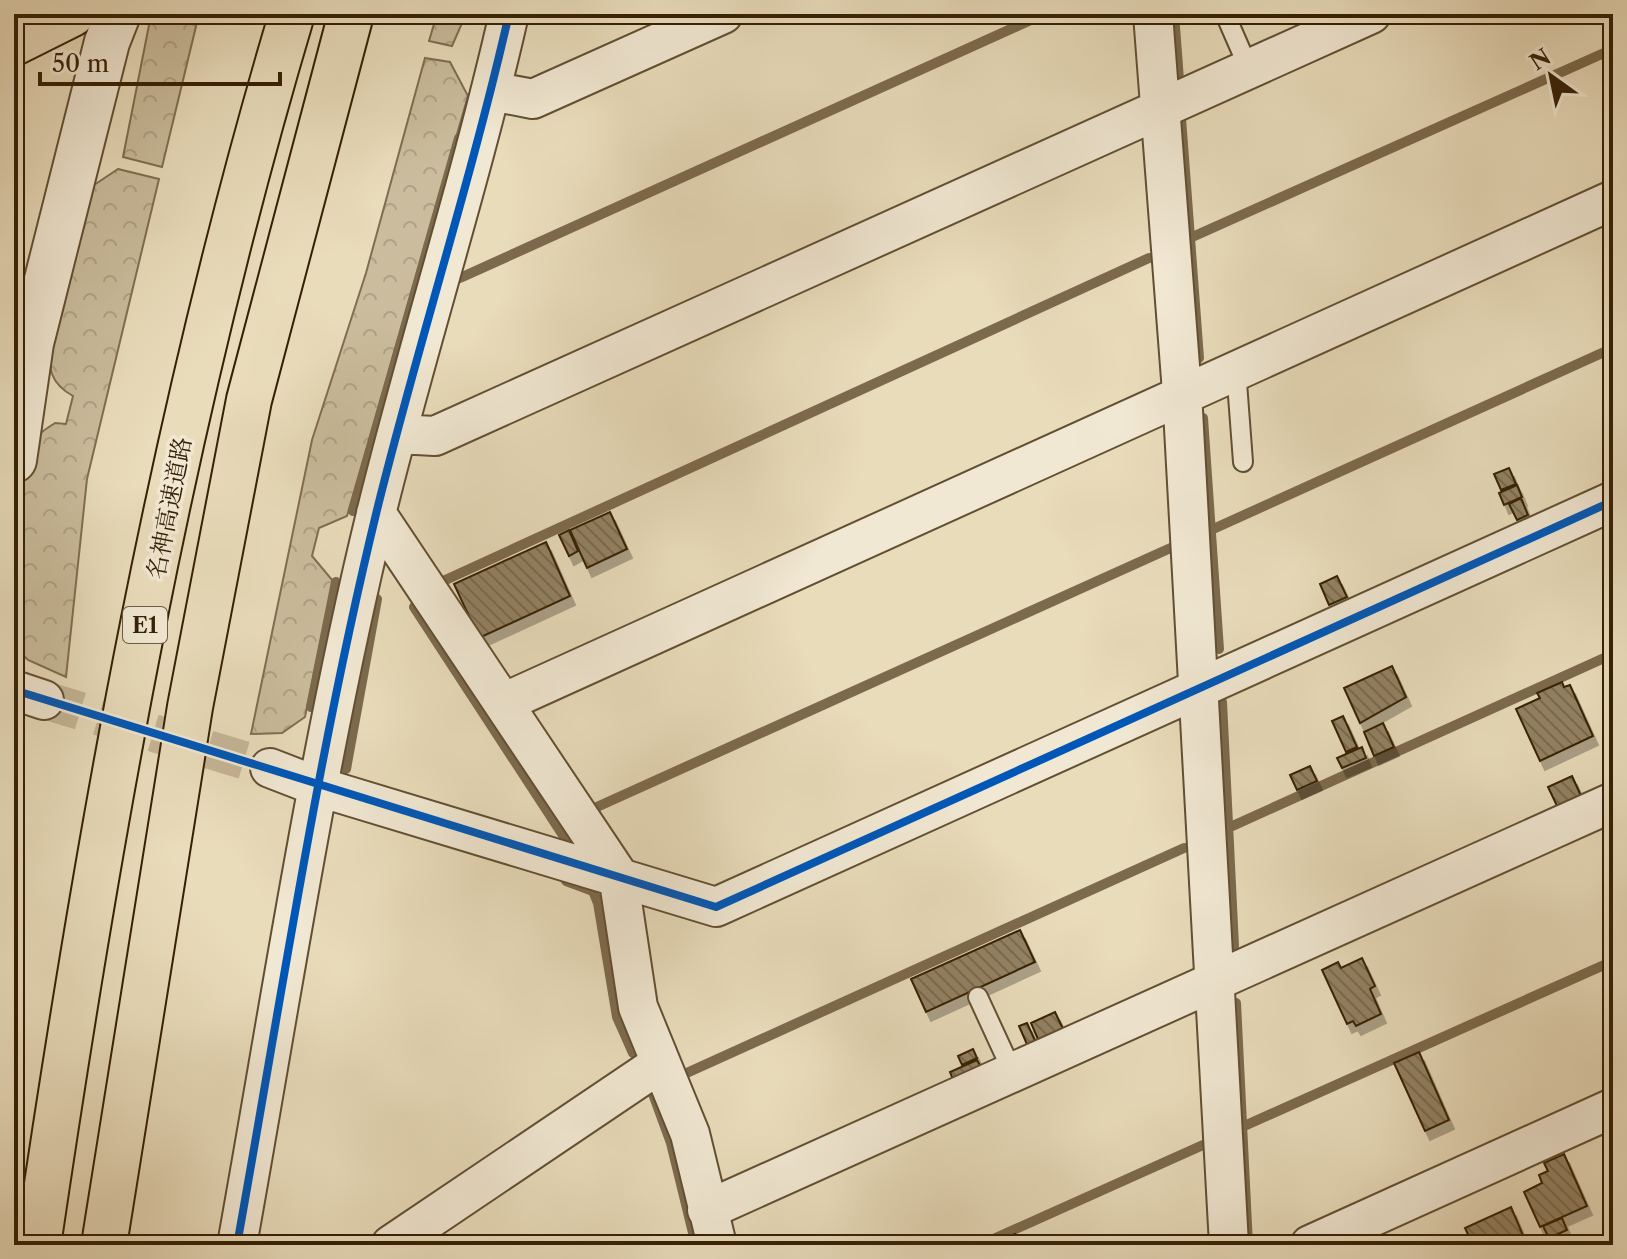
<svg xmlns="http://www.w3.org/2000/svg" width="1627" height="1259" font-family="'Libre Caslon Text','Noto Serif JP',serif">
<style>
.forest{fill:url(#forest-crowns);stroke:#806e51;stroke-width:2}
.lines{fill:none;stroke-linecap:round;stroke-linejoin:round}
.stream{stroke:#7c6a4d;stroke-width:10}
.building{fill:url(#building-back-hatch);stroke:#352006;stroke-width:2;filter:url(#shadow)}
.minor-tunnel{stroke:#c5b697;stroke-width:38;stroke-dasharray:38 19;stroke-linecap:butt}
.service-casing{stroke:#624f33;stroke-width:22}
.minor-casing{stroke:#624f33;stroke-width:42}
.tertiary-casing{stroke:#624f33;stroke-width:48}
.trunk-casing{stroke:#352006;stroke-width:48}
.motorway-casing{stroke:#352006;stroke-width:48}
.service{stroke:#f1e8d3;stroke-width:18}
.minor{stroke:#f1e8d3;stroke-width:38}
.tertiary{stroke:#f1e8d3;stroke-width:44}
.trunk{stroke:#e9dcbb;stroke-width:44}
.motorway{stroke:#e9dcbb;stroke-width:44}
.cycleway-casing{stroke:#f1e8d3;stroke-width:13}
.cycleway{stroke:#0057b8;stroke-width:8}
.labels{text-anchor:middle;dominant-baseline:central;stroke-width:7;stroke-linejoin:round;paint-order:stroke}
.shield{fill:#f1e8d3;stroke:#6d5c44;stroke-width:2}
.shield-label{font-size:22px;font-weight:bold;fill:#352006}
.street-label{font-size:24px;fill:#352006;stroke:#f1e8d3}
</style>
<defs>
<pattern id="forest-crowns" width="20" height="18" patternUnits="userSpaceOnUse" patternTransform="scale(2)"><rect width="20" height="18" fill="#cabc9c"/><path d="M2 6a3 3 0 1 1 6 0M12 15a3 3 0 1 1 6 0" fill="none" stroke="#aea185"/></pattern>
<pattern id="building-back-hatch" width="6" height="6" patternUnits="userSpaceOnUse" patternTransform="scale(2)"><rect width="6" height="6" fill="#938264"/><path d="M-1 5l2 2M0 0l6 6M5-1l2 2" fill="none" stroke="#796a50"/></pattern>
<filter id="shadow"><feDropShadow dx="5" dy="9" stdDeviation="0" flood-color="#0004"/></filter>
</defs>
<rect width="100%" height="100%" fill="#e9dcbb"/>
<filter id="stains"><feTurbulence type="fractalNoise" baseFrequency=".0025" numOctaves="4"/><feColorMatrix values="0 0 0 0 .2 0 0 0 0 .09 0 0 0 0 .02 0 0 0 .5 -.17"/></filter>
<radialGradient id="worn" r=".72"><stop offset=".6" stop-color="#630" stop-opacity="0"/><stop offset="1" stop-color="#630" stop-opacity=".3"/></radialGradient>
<path class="forest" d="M199,14L162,167L123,157L151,15Z
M437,14H466L452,46L429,41Z
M425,58L450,62L468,96L347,516L319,528L312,556L333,581L305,717L282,733L251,734L312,440L366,273Z
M118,169L159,179L87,479L66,677L28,660L14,646C14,600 11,475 36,438C40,432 49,427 55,423L66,424L73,396C64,391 56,385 52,374C43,351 81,221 88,189Z"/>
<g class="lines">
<path class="stream" d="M1174,14L1179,80
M1181,118L1199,358
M1190,238L1613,49
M460,278L1044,14
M1203,418L1219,649
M353,511L459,138
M1211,530L1613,348
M441,582L1149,258
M414,607L574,852
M1222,702L1234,946
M311,707L336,582
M346,769L377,599
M588,811L1175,546
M1228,828L1613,654
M566,881L593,891L598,903L617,1017L633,1053
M1236,1003L1248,1245
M680,1076L1184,848
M652,1091L671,1143L696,1245
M1242,1127L1613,961
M980,1245L1203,1145"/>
</g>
<path class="building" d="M1509,468L1516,484L1501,490L1494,474Z
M1517,485L1522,497L1504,505L1499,493Z
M1521,498L1528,515L1517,520L1509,504Z
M610,512L627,549L587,568L570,530Z
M569,530L578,551L569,556L559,535Z
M546,542L570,596L479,638L454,584Z
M1337,576L1347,597L1329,605L1320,584Z
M1392,666L1406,697L1360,723L1344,688Z
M1562,682L1564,687L1570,685L1593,736L1540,761L1516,709L1540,698L1537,693Z
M1343,716L1357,747L1346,752L1332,721Z
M1383,723L1394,747L1374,756L1364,732Z
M1362,747L1366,758L1342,768L1337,758Z
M1310,766L1317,781L1297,790L1290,775Z
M1572,776L1582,798L1558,808L1548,787Z
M1020,930L1035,962L926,1012L911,979Z
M1362,958L1375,986L1370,989L1381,1014L1356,1026L1353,1021L1347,1024L1322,970L1338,962L1341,968Z
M1055,1012L1065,1033L1040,1044L1031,1023Z
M1027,1023L1037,1045L1029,1049L1019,1026Z
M973,1049L977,1058L962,1065L958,1056Z
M1419,1052L1449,1120L1425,1131L1394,1063Z
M977,1060L982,1069L954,1082L950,1072Z
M1564,1154L1587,1206L1540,1227L1524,1192L1542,1183L1539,1175L1548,1171L1544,1163Z
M1511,1207L1527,1245H1473L1465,1228Z
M1562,1218L1567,1230L1549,1238L1543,1226Z
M1015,1234L1020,1245H989Z"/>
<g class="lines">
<path class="minor-tunnel" d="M44,700L270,768"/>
<defs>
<path id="service" d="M1225,14L1249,69
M1236,369L1243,462
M978,997L1013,1073"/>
<path id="minor" d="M1153,14L1182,392L1229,1245
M491,91L533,99L723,14
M397,434L435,436L1371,14
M376,513L618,875L638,1007L690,1134L717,1245
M14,690L44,700
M503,703L1613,200
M270,768L319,787L716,907L1613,501
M707,1210L1613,802
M237,1245C281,1000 318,752 377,510C418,344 471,181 509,14
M391,1245L661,1063
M1310,1245L1613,1108"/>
<path id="tertiary" d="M14,460L31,343L107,42L118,14"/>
<path id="trunk" d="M14,43L72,14"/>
<path id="motorway" d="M38,1245C99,831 172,416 292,14
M104,1245L190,707L249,400L351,14"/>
</defs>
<use href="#service" class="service-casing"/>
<use href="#minor" class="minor-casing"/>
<use href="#tertiary" class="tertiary-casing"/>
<use href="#trunk" class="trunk-casing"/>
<use href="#motorway" class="motorway-casing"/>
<use href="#service" class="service"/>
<use href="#minor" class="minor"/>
<use href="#tertiary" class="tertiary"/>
<use href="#trunk" class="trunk"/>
<use href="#motorway" class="motorway"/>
<defs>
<path id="cycleway" d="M14,690L716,907L1613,501
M237,1245C281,1000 318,752 377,510C418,344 471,181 509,14"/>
</defs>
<use href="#cycleway" class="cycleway-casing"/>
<use href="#cycleway" class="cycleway"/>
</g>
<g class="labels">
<rect class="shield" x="123" y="607" width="44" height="36" rx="6"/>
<g class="shield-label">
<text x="145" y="625">E1</text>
</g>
<g class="street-label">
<text transform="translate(169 508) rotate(-79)">名神高速道路</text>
</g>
</g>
<rect width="1627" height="1259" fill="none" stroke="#e9dcbb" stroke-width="48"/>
<rect x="16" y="16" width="1595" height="1227" fill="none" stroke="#352006" stroke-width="4"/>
<rect x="24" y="24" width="1579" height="1211" fill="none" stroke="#352006" stroke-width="2"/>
<g transform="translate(1551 76) rotate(327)" stroke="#f1e8d3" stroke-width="6" paint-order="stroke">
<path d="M0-6L14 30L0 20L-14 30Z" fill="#352006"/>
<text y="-12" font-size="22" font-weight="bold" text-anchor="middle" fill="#352006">N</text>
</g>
<path d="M40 72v12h240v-12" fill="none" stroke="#352006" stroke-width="4"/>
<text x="52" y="72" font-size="24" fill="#352006" stroke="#f1e8d3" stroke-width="6" paint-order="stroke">50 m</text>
<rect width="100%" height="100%" filter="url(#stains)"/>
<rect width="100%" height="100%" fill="url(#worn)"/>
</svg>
